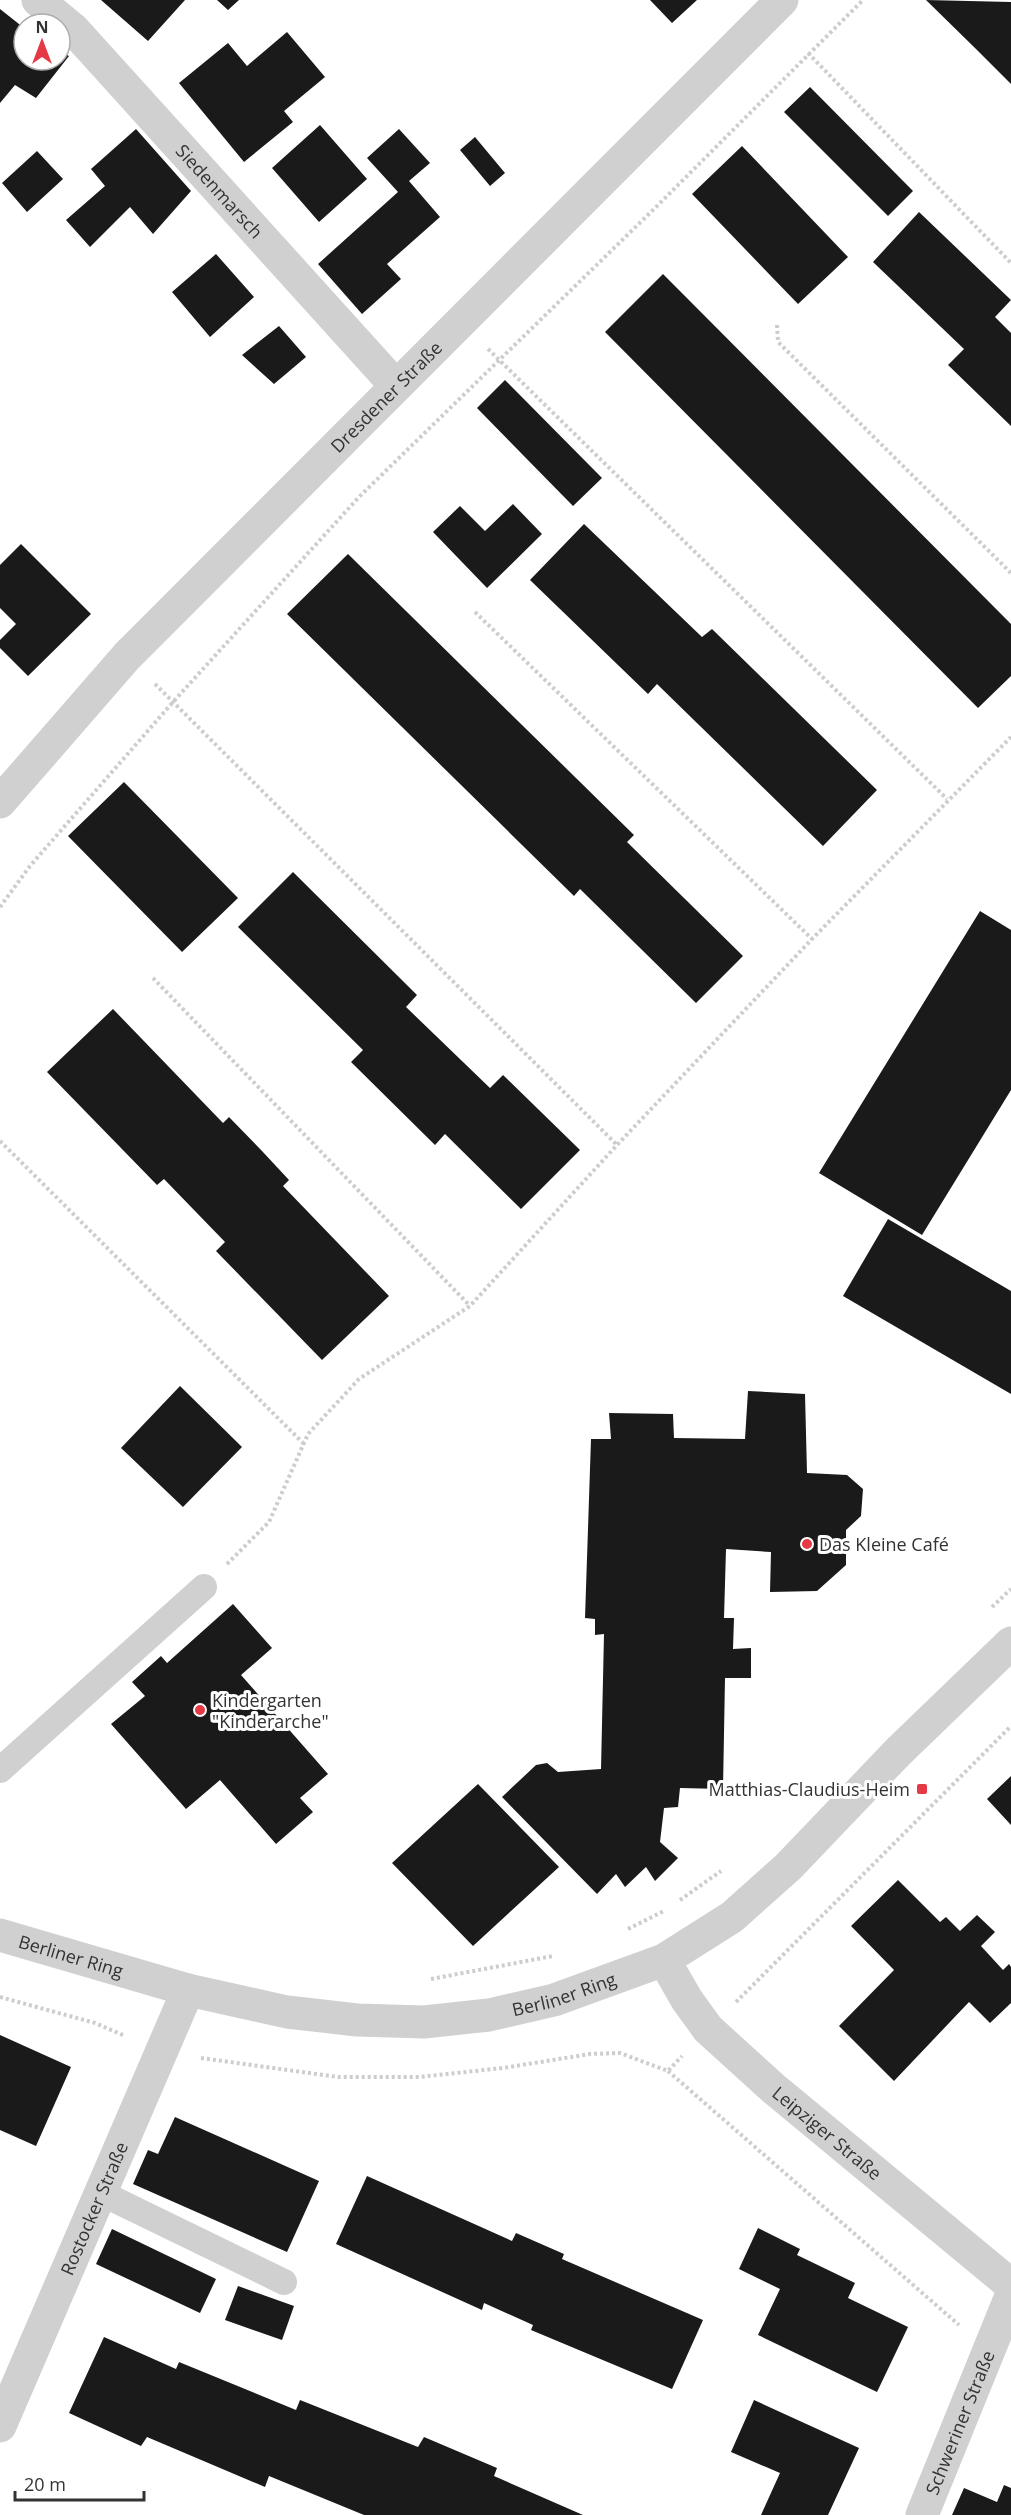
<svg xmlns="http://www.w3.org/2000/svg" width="1011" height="2515" font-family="'Open Sans',sans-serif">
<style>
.building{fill:#1a1a1a}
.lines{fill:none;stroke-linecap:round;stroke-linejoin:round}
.path{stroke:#cdcdcd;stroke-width:4;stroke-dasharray:3 3;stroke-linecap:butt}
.service{stroke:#d0d0d0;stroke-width:26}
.minor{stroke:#d0d0d0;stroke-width:33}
.poi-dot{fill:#e63946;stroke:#fff;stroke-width:2}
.labels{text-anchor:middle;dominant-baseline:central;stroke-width:6;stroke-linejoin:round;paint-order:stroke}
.street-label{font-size:18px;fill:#333;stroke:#fff}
.poi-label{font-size:18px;fill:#333;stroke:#fff;text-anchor:start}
</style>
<rect width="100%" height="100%" fill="#fff"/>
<path class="building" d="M101,0H185L148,41Z
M217,0H239L228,10Z
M650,0H697L672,23Z
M926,0L1011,2V84L975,48Z
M0,9L24,28V60H60V51L69,56L36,98L15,85L0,103Z
M287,32L325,77L284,111L293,122L244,162L179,83L228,43L247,66Z
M810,87L913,191L888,216L784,112Z
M320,125L367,179L319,222L272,168Z
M136,129L191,191L153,234L130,207L90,247L66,220L105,186L91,169Z
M399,129L430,163L409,181L440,217L387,264L401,279L362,314L318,264L398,192L367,158Z
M475,137L505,173L490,186L460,150Z
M742,146L848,257L798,304L692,194Z
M37,151L63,179L27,212L2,183Z
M919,212L1011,300L995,317L1011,333V426L948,365L964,349L873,262Z
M216,254L254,297L210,337L172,292Z
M663,274L1011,624V676L978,708L605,332Z
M279,326L306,357L274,384L242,355Z
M505,380L602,478L573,506L477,408Z
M513,504L542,534L487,588L433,532L460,506L485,531Z
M584,524L702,637L712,629L877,790L823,846L657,684L648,694L530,580Z
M21,544L91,614L28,676L0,648V640L16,624L0,608V565Z
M348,554L634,835L627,842L743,956L696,1003L580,889L574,896L287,614Z
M124,782L238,898L182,952L68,836Z
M293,872L417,995L406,1007L490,1088L503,1075L580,1150L521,1209L445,1134L435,1145L351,1062L363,1050L238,927Z
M980,911L1011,930V1090L922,1235L819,1173Z
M113,1009L223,1123L229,1117L262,1151L289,1180L283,1186L389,1296L322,1360L216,1251L225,1242L164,1179L157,1185L47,1072Z
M888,1219L1011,1291V1394L843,1296Z
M180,1386L242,1447L183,1507L121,1448Z
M748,1391L805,1394L807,1473L847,1475L863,1489L861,1516L846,1530V1565L817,1591L770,1592L771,1552L726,1549L724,1618H734L733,1649L751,1648V1678H725L723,1789L680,1788L678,1807L664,1808L660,1842L678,1858L655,1881L646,1867L625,1887L616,1874L597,1894L502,1797L536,1765L547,1763L558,1772L601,1769L604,1634L595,1635V1619L585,1618L591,1439H611L609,1413L673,1414L674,1438L745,1439Z
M233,1604L272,1648L241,1675L328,1774L300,1798L313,1812L276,1844L220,1780L186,1809L111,1724L145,1696L132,1682L161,1656L167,1663Z
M1011,1776V1825L987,1799Z
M478,1784L559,1867L473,1946L392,1863Z
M898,1880L940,1922L946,1917L960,1931L977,1915L995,1932L981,1946L1003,1970L1009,1964L1011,1967V2003L990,2023L969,2002L894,2081L839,2026L894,1970L851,1926Z
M0,2035L71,2067L36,2146L0,2130Z
M175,2117L319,2181L287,2252L133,2184L148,2150L158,2154Z
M367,2176L512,2241L516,2233L564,2254L562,2259L703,2320L672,2389L531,2330L533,2325L484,2303L482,2310L336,2244Z
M758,2228L800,2249L797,2255L855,2283L848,2298L908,2327L877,2392L758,2335L780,2289L739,2269Z
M112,2229L216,2279L200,2313L96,2264Z
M238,2286L294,2306L282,2340L225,2320Z
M104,2337L176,2369L179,2362L296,2410L300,2400L418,2447L424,2437L497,2468L494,2476L583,2515H364L269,2476L265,2487L147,2437L141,2446L69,2413Z
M754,2400L859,2448L828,2515H761L780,2473L731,2452Z
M1004,2485L1011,2488V2515H952L964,2488L997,2502Z"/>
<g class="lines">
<path class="path" d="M808,53L1011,263
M777,325L778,342L1011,573
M488,349L947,799
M475,612L812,939
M155,684L617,1145
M0,907L30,866L173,702L359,497L655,208L863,0
M153,978L470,1306
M0,1141L304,1444
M227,1564L269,1522L308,1434L359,1379L470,1306L617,1145L812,939L1011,737
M992,1607L1011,1589
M680,1900L721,1871
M628,1929L664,1911
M431,1979L553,1956
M0,1997L95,2023L125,2036
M736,2002L1011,1726
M201,2058L338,2077H419L503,2068L590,2054L620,2053L668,2071L682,2056
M668,2071L959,2325"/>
<path class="service" d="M0,1770L204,1587
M101,2193L284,2282"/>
<g class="minor">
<path id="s1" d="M38,0L74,30L396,386"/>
<path id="s2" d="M0,802L127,656L782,0"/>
<path id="s3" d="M0,1935L188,1990L287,2012L357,2020L424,2022L489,2015L554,2000L664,1960L732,1917L788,1867L898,1752L1011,1643"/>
<path id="s4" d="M664,1960L687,2000L708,2029L773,2088L1011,2285"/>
<path id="s5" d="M0,2426L188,1990"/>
<path id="s6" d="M922,2515L1011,2296"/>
</g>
</g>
<g class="poi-dot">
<circle cx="807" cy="1544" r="6"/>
<circle cx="200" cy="1710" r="6"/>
<rect x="916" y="1783" width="12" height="12" rx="3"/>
</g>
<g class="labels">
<g class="street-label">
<text stroke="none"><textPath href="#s1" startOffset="264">Siedenmarsch</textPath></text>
<text stroke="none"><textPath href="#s2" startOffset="560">Dresdener Straße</textPath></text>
<text stroke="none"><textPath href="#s3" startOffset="74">Berliner Ring</textPath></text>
<text stroke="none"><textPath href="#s3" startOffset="578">Berliner Ring</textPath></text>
<text stroke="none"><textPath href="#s4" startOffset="240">Leipziger Straße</textPath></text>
<text stroke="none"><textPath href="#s5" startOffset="237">Rostocker Straße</textPath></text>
<text stroke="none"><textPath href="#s6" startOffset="100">Schweriner Straße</textPath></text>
</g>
<g class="poi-label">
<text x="819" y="1544">Das Kleine Café</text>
<text x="212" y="1700">Kindergarten<tspan x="212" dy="21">"Kinderarche"</tspan></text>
<text x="910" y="1789" text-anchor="end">Matthias-Claudius-Heim</text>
</g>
</g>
<g transform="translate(42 42)"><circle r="28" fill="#ffffff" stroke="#adadad" stroke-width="1.5"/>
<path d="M0-4.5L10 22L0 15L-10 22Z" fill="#e63946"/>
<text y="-9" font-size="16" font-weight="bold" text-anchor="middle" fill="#333333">N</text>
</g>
<path d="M15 2491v9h129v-9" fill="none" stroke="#333333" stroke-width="3"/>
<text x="24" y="2491" font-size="18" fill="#333333" stroke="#ffffff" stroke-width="4.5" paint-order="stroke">20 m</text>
</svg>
